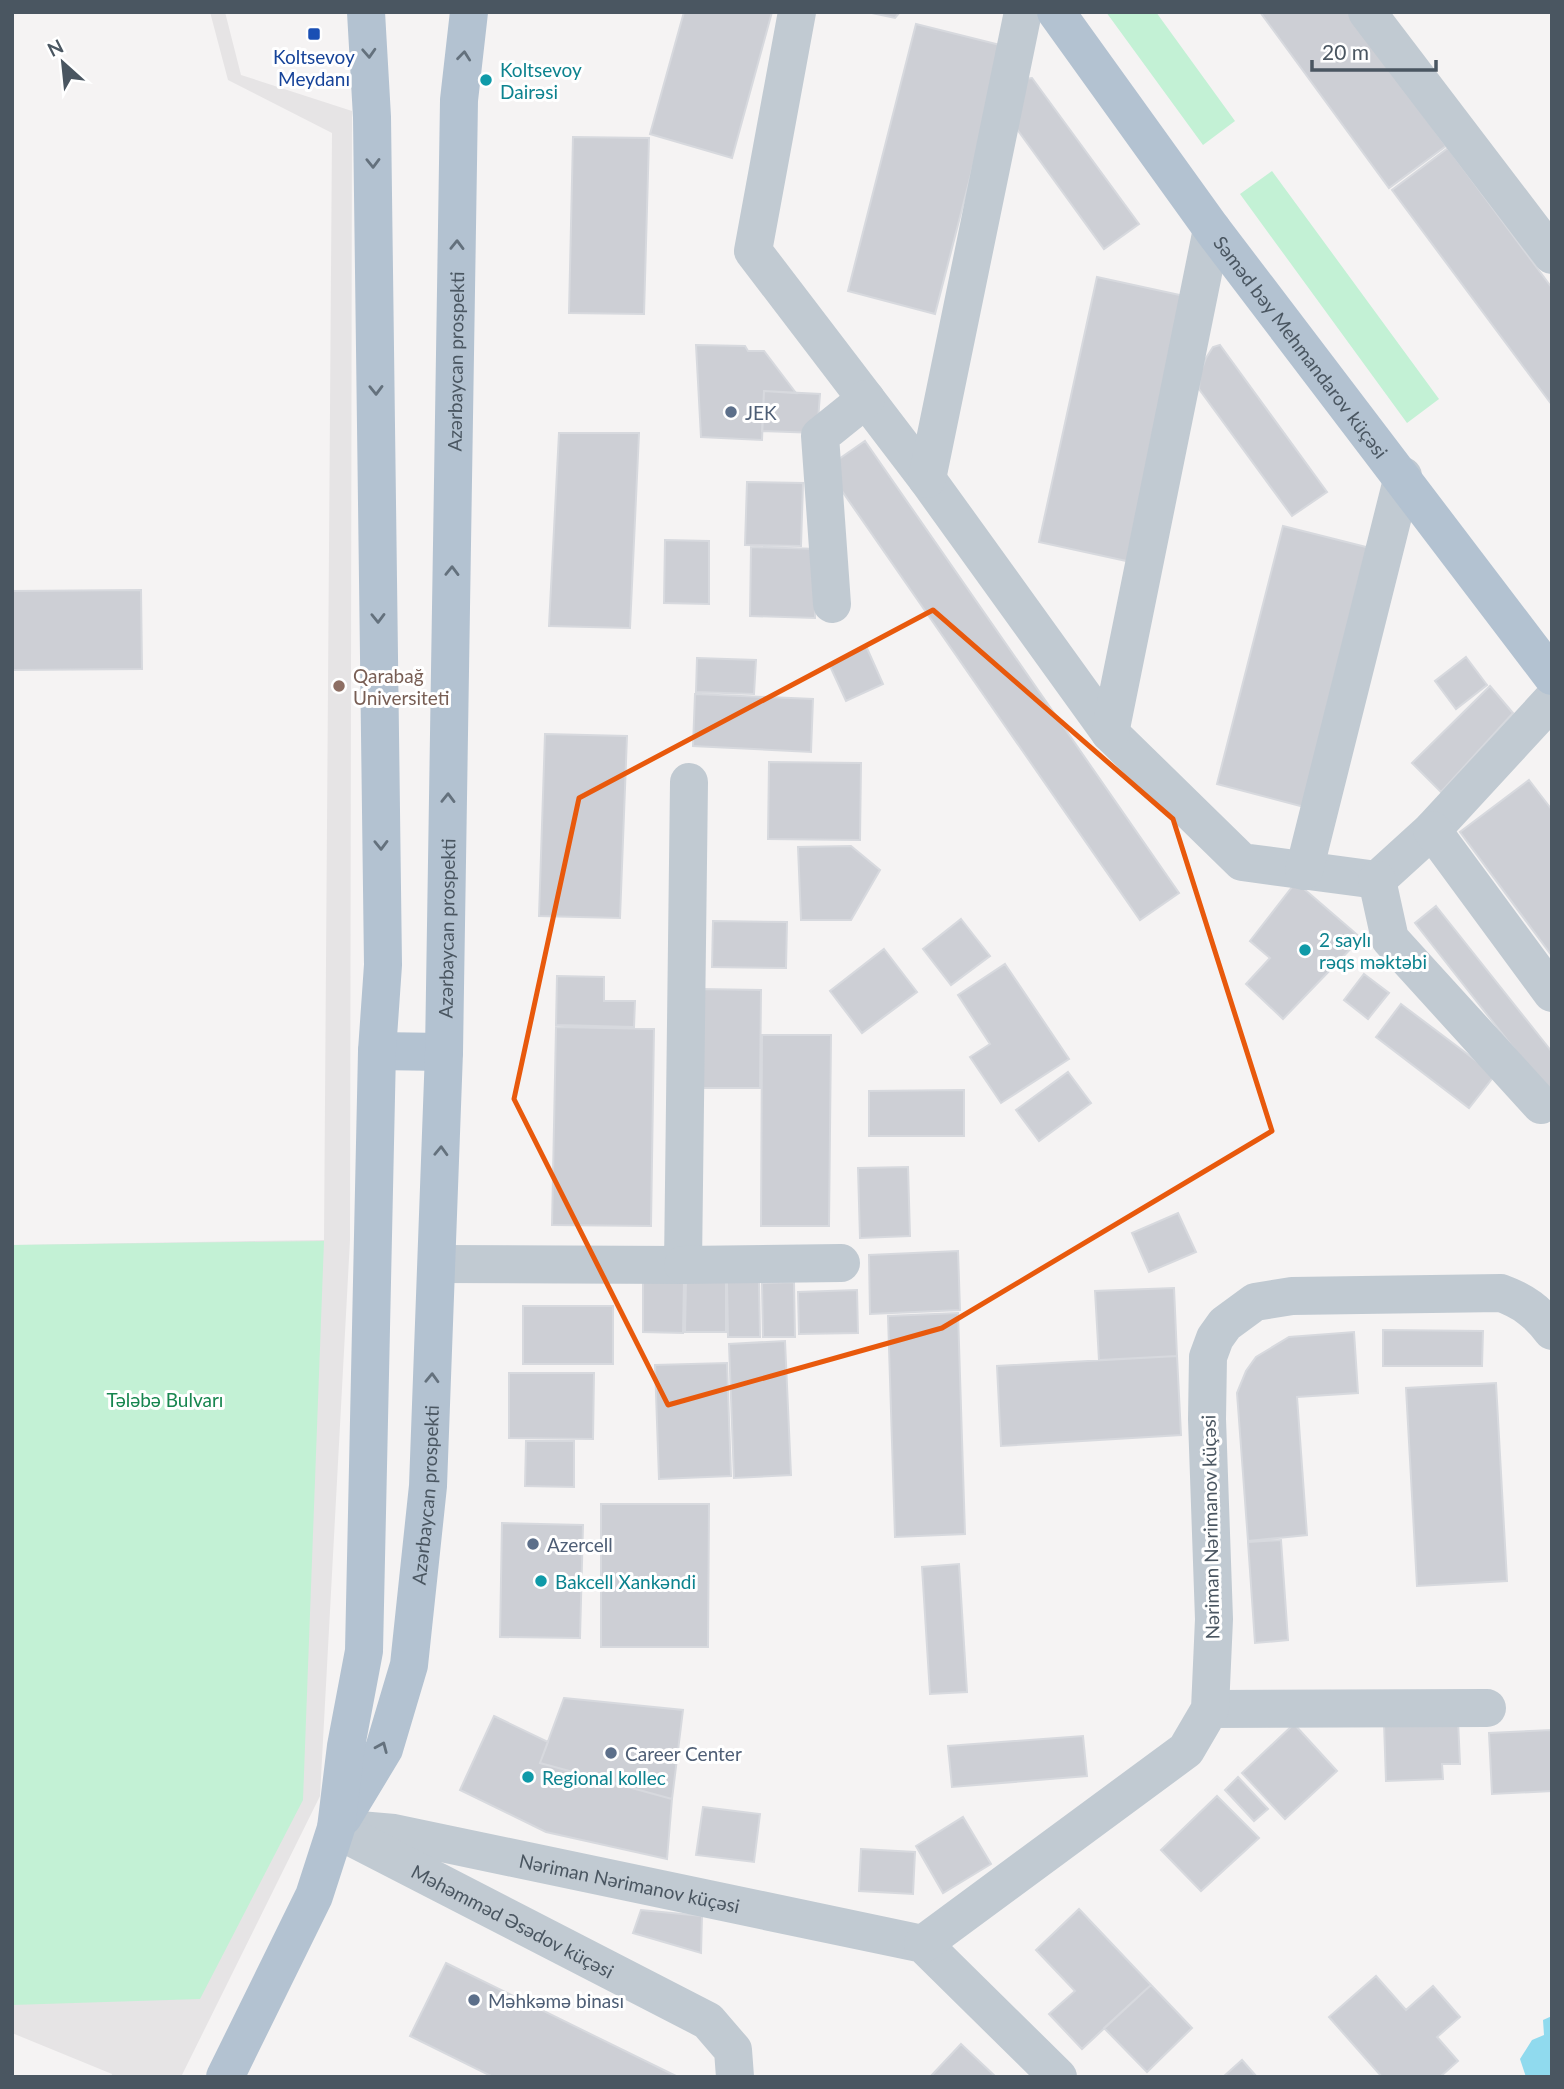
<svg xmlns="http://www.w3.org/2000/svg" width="1564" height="2089" font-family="Lato,sans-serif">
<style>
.education{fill:#e6e4e5}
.green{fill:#c3f1d5}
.water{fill:#90daee}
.building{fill:#cdcfd5;stroke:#d7d9de;stroke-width:2}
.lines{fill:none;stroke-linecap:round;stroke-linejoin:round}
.minor{stroke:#c1cad2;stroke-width:38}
.major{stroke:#b3c2d1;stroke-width:38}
.oneway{stroke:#64717d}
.marked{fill:none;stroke:#e8590c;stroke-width:5;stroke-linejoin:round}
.transit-dot{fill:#1a4fb4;stroke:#fff;stroke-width:2.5}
.culture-dot{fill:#0f9aa8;stroke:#fff;stroke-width:2.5}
.service-dot{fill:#5c6f8a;stroke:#fff;stroke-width:2.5}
.education-dot{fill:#8d6e63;stroke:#fff;stroke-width:2.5}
.labels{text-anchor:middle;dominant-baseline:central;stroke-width:6;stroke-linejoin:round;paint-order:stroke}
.transit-label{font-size:19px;fill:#164399;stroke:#fff}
.culture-label{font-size:19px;fill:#0d838f;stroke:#fff;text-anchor:start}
.street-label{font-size:19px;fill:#4a5661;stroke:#fff}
.service-label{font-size:19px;fill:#4e5e75;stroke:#fff;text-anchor:start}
.education-label{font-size:19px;fill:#785e54;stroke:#fff;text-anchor:start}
.park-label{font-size:19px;fill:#17864f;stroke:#fff}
</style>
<rect width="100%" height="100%" fill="#f5f3f3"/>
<path class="education" d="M210,12H225L241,75L352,111L350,1240L320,1796L181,2077H111L112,2074L12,2033V1245L324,1240L332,133L228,80Z"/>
<path class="green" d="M1106,12H1156L1235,121L1203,145Z
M1272,171L1439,399L1407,423L1240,194Z
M324,1241L303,1800L200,1999L12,2005V1245Z"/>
<path class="water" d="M1552,2016V2077H1526L1520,2059L1532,2040L1544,2035L1543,2020Z"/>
<path class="building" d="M684,12H772L732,158L650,134Z
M867,12H900L895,18Z
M1260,12H1348L1446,146L1389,188Z
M916,24L1004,46L935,314L848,291Z
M1032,78L1139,224L1104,249L1011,121L1025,79Z
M573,137L649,138L644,314L569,313Z
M1448,148L1552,288V405L1392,190Z
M1097,277L1189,297L1131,562L1039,542Z
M696,345L745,346L748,351H764L796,393L764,391L762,440L701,437Z
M1220,345L1327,492L1292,516L1199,389L1200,374L1206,358L1213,347Z
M764,391L820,394L817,433L762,431Z
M559,433H639L630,628L549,626Z
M865,441L1179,893L1140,920L826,468Z
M747,482L803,483L801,546L745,545Z
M1283,526L1374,549L1308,808L1217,784Z
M665,540L709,541V604L664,603Z
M751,547L818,549L815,618L750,616Z
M141,590L142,669L12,670V591Z
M866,646L883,684L846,701L829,664Z
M1466,657L1487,685L1456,709L1435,681Z
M697,658L756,660L754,694L696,692Z
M1490,686L1513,713L1441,792L1412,763Z
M695,694L813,699L811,752L693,746Z
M545,734L627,736L620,918L539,916Z
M769,762L861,763L860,840L768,839Z
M1529,780L1552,810V956L1460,832Z
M851,846L880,870L851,920H801L798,847Z
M1296,882L1361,938L1283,1019L1246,984L1270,958L1250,941Z
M1436,906L1552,1052V1097L1415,923Z
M961,919L990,956L951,985L923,949Z
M713,921L787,922L786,968L712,967Z
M884,949L917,992L862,1033L830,991Z
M1005,964L1069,1059L1001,1103L970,1057L990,1044L958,995Z
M1364,974L1389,993L1368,1019L1344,1000Z
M557,976L604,977V1001H635L634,1027L556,1025Z
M700,989L761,990L760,1088H699Z
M1401,1004L1495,1075L1469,1108L1376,1037Z
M556,1027L654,1029L651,1226L552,1225Z
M762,1035H831L829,1226H761Z
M1068,1072L1091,1103L1039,1141L1016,1110Z
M964,1090V1136H869V1091Z
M908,1167L910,1236L860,1238L858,1168Z
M1178,1213L1196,1252L1149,1272L1132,1233Z
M958,1251L960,1310L870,1314L869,1255Z
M686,1280L726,1281V1332H685Z
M643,1281H684L683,1333L643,1332Z
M727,1282H759L760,1337H728Z
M794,1282L795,1337H763L762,1283Z
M1174,1288L1177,1356L1099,1360L1095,1291Z
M857,1290L858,1333L799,1334L798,1292Z
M523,1306H613V1364H523Z
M958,1313L965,1534L895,1537L888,1316Z
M1383,1330L1483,1331L1482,1366H1383Z
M1354,1332L1358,1393L1297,1397L1307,1535L1248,1541L1237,1393L1246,1371L1256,1357L1289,1337Z
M785,1341L791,1475L734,1478L729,1344Z
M1177,1356L1181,1435L1001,1446L997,1366Z
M727,1363L731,1476L659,1479L655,1365Z
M509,1373H594L593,1439L509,1438Z
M1496,1383L1507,1581L1417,1586L1406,1388Z
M526,1441H574V1487L525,1486Z
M601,1504H709L708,1647H601Z
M502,1523L583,1525L580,1638L500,1637Z
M1281,1540L1288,1640L1255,1643L1248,1542Z
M959,1564L967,1692L930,1694L922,1567Z
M564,1698L683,1710L672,1799L540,1763Z
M494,1716L548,1742L540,1763L672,1799L667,1859L546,1832L460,1790Z
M1458,1720L1460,1764H1442L1443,1779L1386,1781L1384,1723Z
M1294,1724L1337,1771L1285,1819L1242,1773Z
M1552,1730V1791L1492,1794L1489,1733Z
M1083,1736L1087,1776L952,1787L948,1746Z
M1238,1777L1268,1809L1254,1821L1225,1790Z
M1217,1796L1259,1838L1201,1891L1161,1850Z
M703,1807L760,1814L754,1862L696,1855Z
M963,1817L991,1864L943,1893L916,1846Z
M861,1849L915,1852L913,1894L859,1891Z
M1079,1909L1151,1985L1082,2049L1049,2014L1075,1991L1036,1950Z
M641,1910L702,1916L701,1953L633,1933Z
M446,1963L678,2077H493L410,2036Z
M1376,1976L1406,2010L1433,1986L1460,2017L1437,2037L1458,2061L1440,2077H1382L1329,2017Z
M1151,1985L1192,2028L1147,2072L1104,2028Z
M961,2044L996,2077H930Z
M1242,2060L1257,2077H1223Z"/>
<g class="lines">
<g class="minor">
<path d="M797,12L753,251L927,479L1110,733L1242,862L1377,880L1432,830L1552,700"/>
<path d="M1367,12L1552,255"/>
<path d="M927,479L1023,12"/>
<path d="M832,604L820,436L866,399"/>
<path d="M1110,733L1212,229"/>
<path d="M1432,830L1552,993"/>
<path d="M1304,871L1403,476"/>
<path d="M1377,880L1390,939L1541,1105"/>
<path d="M437,1264L683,1265L689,782"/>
<path d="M683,1265L841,1263"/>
<path d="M1210,1709L1487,1708"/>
<path id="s1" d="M336,1828L394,1833L923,1944L1058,2077"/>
<path id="s2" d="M353,1838L708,2021L733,2050L735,2077"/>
<path d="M923,1944L1186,1750L1210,1709L1214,1619L1207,1419L1208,1357L1215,1338L1225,1324L1255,1302L1292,1296L1501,1293C1523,1301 1538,1312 1552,1331"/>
</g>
<g class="major">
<path id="s3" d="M1056,12L1212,229L1552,676"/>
<path d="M377,1051L444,1052"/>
<path id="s4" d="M343,1817L384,1749L409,1665L428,1486L444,1052L459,100L469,12"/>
<path d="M225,2077L314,1896L336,1828L346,1746L364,1651L377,1051L383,965L372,117L366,12"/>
</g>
</g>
<defs><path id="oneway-chevron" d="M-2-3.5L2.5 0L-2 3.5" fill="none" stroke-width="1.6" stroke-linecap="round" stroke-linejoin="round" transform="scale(1.75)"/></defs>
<g class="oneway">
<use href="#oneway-chevron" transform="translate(369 53) rotate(87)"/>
<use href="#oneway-chevron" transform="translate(464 56) rotate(-84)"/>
<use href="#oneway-chevron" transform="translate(373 163) rotate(89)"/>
<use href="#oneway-chevron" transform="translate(457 245) rotate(-89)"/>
<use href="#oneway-chevron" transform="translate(376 390) rotate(89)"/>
<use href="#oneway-chevron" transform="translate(452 571) rotate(-89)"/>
<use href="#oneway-chevron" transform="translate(378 618) rotate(89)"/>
<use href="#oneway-chevron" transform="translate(448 798) rotate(-89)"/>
<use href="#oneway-chevron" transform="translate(381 845) rotate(89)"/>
<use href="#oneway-chevron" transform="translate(441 1151) rotate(-88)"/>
<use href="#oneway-chevron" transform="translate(432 1378) rotate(-88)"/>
<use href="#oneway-chevron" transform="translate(382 1747) rotate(-67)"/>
</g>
<path class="marked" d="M933,610L1173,819L1272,1131L942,1328L668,1405L514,1099L579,798Z"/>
<rect class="transit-dot" x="307" y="27" width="14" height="14" rx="3.5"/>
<g class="culture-dot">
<circle cx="486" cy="80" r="7"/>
<circle cx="1305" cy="950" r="7"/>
<circle cx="541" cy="1581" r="7"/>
<circle cx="528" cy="1777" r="7"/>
</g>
<g class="service-dot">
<circle cx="731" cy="412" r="7"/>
<circle cx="533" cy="1544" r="7"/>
<circle cx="611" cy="1753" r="7"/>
<circle cx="474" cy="2000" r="7"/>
</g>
<circle class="education-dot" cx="339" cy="686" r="7"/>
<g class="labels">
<g class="transit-label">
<text x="314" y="56">Koltsevoy<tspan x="314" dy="22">Meydanı</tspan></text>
</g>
<g class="culture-label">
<text x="500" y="69">Koltsevoy<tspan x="500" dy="22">Dairəsi</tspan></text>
<text x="1319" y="939">2 saylı<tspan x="1319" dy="22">rəqs məktəbi</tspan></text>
<text x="555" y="1581">Bakcell Xankəndi</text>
<text x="542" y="1777">Regional kollec</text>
</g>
<g class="street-label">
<text stroke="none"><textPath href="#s3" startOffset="415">Səməd bəy Mehmandarov küçəsi</textPath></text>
<text stroke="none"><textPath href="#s4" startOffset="1472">Azərbaycan prospekti</textPath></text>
<text stroke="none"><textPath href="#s4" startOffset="905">Azərbaycan prospekti</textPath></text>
<text stroke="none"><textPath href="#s4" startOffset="338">Azərbaycan prospekti</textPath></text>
<text transform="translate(1210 1527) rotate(-91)">Nəriman Nərimanov küçəsi</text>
<text stroke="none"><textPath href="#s1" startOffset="299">Nəriman Nərimanov küçəsi</textPath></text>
<text stroke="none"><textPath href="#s2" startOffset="180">Məhəmməd Əsədov küçəsi</textPath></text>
</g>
<g class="service-label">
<text x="745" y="412">JEK</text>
<text x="547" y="1544">Azercell</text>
<text x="625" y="1753">Career Center</text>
<text x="488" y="2000">Məhkəmə binası</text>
</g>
<g class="education-label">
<text x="353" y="675">Qarabağ<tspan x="353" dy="22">Universiteti</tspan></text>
</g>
<g class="park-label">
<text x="165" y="1399">Tələbə Bulvarı</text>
</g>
</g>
<rect width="1564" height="2089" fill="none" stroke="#4a5661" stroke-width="28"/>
<g transform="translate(63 63) rotate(333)" stroke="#ffffff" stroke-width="5" paint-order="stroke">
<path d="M0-5L12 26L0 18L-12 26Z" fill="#4a5661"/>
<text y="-10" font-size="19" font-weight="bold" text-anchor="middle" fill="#4a5661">N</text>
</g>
<path d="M1312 60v10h124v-10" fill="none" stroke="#4a5661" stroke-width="3.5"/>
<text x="1322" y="60" font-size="21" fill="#4a5661" stroke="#ffffff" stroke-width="5" paint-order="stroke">20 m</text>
</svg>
